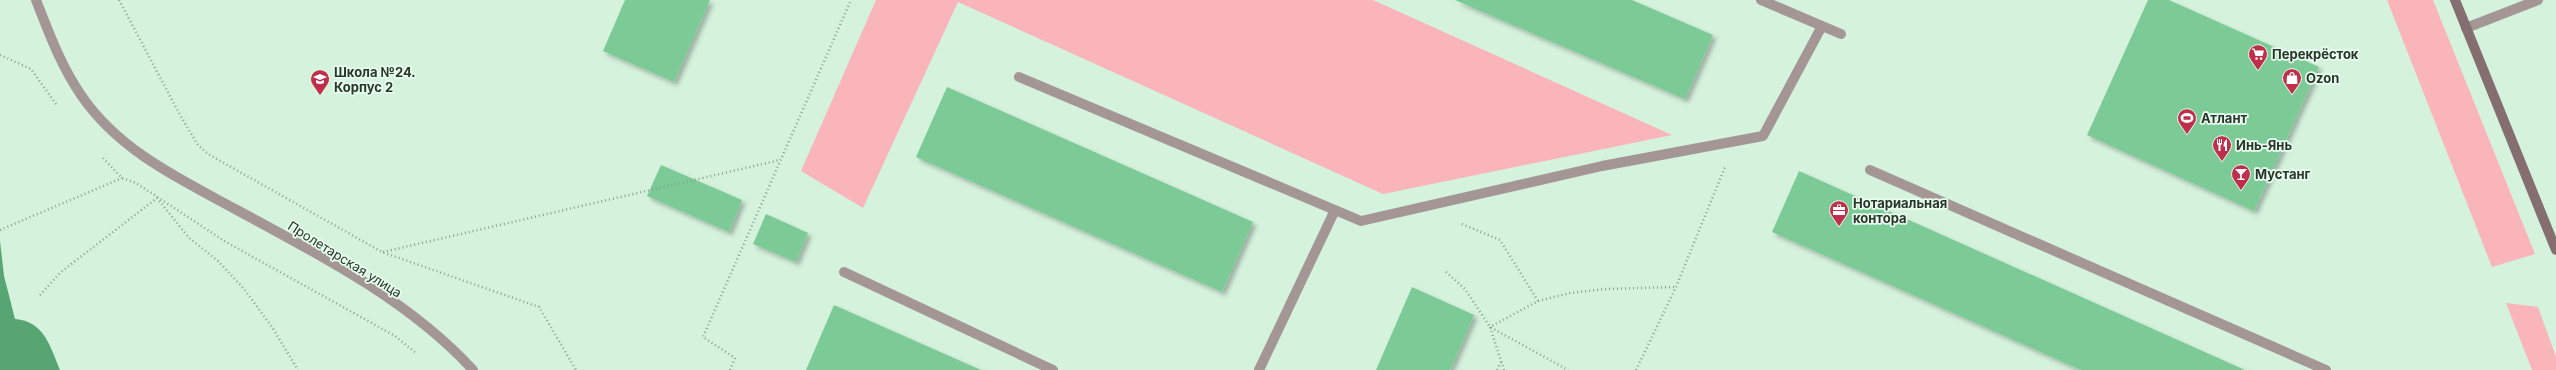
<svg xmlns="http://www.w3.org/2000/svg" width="2556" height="370" font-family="Inter,sans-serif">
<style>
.green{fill:#f9b5b9}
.water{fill:#57a573}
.building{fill:#7cca96;filter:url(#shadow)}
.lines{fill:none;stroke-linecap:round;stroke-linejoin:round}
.path{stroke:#8ba091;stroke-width:2.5;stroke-dasharray:1 3;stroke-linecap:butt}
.service{stroke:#a59696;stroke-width:10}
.minor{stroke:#a59696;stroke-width:10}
.secondary{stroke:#846e6f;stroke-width:10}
.labels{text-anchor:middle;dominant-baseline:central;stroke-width:3.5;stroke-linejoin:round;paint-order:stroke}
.poi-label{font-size:13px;font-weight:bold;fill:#2a352d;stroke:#e7feed;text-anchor:start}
.street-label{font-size:13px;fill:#2a352d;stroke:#e7feed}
</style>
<defs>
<filter id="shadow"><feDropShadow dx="3.5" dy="3.5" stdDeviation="2" flood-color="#0004"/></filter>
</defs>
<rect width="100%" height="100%" fill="#d5f2dd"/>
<path class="green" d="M876,0H1373L1672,135L1383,194L958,2L863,208L801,171Z
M2387,0H2433L2535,254L2492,267Z
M2506,303L2538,307L2556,357V370H2532Z"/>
<path class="water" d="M0,187V241L4,276L15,319C44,321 50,346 60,370H0Z"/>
<path class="building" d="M625,0H710L674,82L603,51Z
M1455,0H1632L1713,35L1685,99Z
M2148,0H2169L2319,67L2254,211L2087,135Z
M947,87L1253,222L1222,292L916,157Z
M661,165L742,200L729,232L647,196Z
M1799,171L2245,370H2081L1772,232Z
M766,214L808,233L796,262L753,244Z
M1412,287L1474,315L1450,370H1376Z
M834,305L981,370H806Z"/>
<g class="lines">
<path class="path" d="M119,0L180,115L198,145L208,154L382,252L539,307L576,370
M0,55L31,69L56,104
M103,158L122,178L136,183L226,242L395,336L416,353
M1462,224L1500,240L1538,301
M0,230L122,178
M383,252L780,160
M1446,272L1465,289L1490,327L1568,370
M40,295L61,272L157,198L189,238L218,261L244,289L272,327L298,370
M730,370L735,358L703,337L851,0
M1497,370L1501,362
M1504,370L1490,327L1538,301L1570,293L1605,289L1676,287
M1636,370L1676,287L1725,167"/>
<path class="service" d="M1761,0L1841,34
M2466,28L2538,0
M1019,77L1361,221L1602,166L1763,136L1822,26
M1870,170L2326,370
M844,272L1053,370
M1259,370L1335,210"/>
<path class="minor" d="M36,0C49,33 61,66 81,95C119,151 180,179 237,210C320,255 409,300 473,370"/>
<path class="secondary" d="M2455,0L2556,250"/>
</g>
<defs>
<symbol id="supermarket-pin" viewBox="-11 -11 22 30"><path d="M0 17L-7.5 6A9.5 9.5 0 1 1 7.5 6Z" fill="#bf2e4a" stroke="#e7feed"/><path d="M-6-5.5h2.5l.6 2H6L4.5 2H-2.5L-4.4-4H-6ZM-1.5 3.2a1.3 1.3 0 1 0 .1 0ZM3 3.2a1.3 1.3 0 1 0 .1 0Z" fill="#fff"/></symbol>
<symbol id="shop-pin" viewBox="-11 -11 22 30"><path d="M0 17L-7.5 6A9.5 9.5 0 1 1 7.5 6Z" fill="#bf2e4a" stroke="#e7feed"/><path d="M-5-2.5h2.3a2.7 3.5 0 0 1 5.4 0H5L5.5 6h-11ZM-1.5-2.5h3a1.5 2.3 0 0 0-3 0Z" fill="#fff"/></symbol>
<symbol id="school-pin" viewBox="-11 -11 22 30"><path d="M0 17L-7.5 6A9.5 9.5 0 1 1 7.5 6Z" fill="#bf2e4a" stroke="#e7feed"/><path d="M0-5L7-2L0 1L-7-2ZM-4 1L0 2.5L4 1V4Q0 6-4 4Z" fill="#fff"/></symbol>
<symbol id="stadium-pin" viewBox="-11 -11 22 30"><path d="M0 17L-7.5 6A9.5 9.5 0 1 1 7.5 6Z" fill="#bf2e4a" stroke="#e7feed"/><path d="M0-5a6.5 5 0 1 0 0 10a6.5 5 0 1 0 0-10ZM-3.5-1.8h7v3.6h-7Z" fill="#fff"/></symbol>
<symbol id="restaurant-pin" viewBox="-11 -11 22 30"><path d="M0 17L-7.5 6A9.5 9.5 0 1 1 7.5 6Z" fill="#bf2e4a" stroke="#e7feed"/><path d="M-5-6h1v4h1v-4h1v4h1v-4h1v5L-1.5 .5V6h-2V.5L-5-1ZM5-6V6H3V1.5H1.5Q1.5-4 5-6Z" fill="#fff"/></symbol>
<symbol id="bar-pin" viewBox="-11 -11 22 30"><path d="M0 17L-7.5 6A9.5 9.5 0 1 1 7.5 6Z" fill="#bf2e4a" stroke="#e7feed"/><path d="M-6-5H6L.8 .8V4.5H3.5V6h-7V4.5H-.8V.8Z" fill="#fff"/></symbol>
<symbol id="office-pin" viewBox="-11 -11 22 30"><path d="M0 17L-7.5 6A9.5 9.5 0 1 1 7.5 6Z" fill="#bf2e4a" stroke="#e7feed"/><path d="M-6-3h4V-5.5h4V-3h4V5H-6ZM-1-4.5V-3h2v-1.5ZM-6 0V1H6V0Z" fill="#fff"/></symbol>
</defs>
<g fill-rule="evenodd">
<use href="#supermarket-pin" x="2247" y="43" width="22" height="30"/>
<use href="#shop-pin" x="2281" y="67" width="22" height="30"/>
<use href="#school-pin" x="309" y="68" width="22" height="30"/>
<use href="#stadium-pin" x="2176" y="107" width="22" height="30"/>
<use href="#restaurant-pin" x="2211" y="134" width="22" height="30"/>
<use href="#bar-pin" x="2230" y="163" width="22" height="30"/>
<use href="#office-pin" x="1828" y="199" width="22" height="30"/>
</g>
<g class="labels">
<g class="poi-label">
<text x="2272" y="54">Перекрёсток</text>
<text x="334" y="72">Школа №24.<tspan x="334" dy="15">Корпус 2</tspan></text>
<text x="2306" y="78">Ozon</text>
<text x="2201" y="118">Атлант</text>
<text x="2236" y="145">Инь-Янь</text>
<text x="2255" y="174">Мустанг</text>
<text x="1853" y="203">Нотариальная<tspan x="1853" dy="15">контора</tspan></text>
</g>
<g class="street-label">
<text transform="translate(345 259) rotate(32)">Пролетарская улица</text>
</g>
</g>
</svg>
